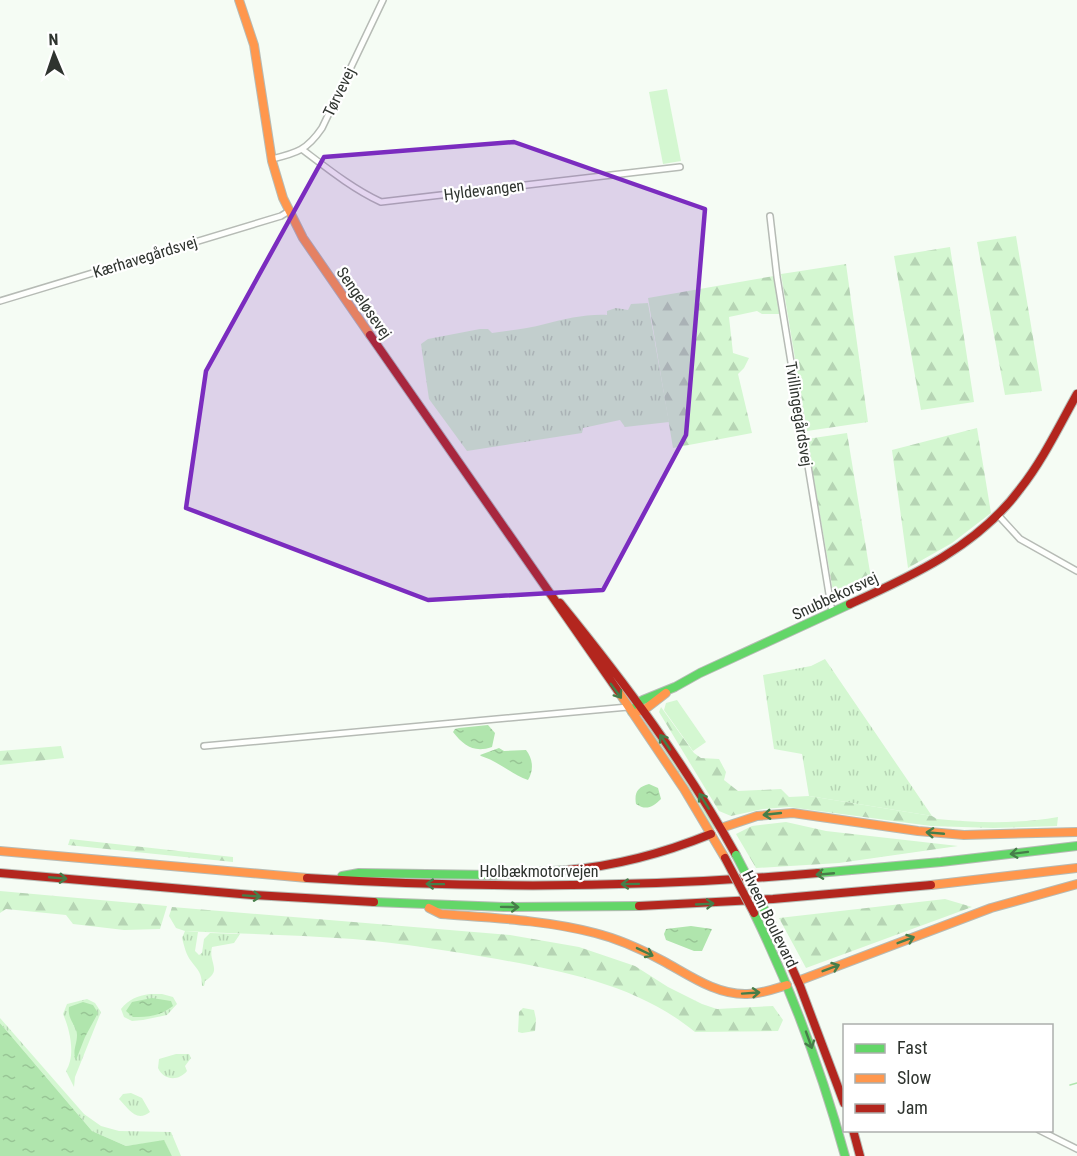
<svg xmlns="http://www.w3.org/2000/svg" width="1077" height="1156" font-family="'Roboto Condensed',sans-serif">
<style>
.grass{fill:url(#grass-tufts)}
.forest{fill:url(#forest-firs)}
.pitch{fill:#d4f7d1}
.water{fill:url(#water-ripples)}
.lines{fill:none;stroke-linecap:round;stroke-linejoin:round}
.stream{stroke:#b0e5ad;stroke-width:1.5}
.street-casing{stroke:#b6bbb5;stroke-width:8}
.fast-casing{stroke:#b6bbb5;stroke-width:10}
.slow-casing{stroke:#b6bbb5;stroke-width:10}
.jam-casing{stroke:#b6bbb5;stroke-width:10}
.street{stroke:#fefffd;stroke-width:5}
.fast{stroke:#63d668;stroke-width:8}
.slow{stroke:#ff974d;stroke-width:8}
.jam{stroke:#b3261e;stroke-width:8}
.fast-bridge-casing{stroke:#b6bbb5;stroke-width:10;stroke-linecap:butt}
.jam-bridge-casing{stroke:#b6bbb5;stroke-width:10;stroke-linecap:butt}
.fast-bridge{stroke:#63d668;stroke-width:8}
.jam-bridge{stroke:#b3261e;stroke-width:8}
.oneway{stroke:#467d49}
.marked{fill:#7b2cbf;fill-opacity:0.2;stroke:#7b2cbf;stroke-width:4.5;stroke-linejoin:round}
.labels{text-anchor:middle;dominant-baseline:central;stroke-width:4.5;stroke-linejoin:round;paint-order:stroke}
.street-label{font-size:16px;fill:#2f342f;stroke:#fff}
</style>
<defs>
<pattern id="grass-tufts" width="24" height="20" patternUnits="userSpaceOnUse" patternTransform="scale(1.5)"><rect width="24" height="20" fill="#d4f7d1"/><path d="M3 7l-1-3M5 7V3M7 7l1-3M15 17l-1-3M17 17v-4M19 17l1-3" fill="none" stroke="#b6d4b4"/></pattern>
<pattern id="forest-firs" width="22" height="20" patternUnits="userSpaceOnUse" patternTransform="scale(1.5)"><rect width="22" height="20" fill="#d4f7d1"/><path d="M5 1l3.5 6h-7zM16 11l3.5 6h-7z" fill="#b6d4b4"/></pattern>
<pattern id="water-ripples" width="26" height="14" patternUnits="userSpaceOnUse" patternTransform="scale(1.5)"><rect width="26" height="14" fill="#b0e5ad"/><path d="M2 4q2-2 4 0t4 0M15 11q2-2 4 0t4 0" fill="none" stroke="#98c595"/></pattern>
</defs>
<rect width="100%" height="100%" fill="#f5fcf4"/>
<path class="grass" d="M648,303L669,422L625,427L620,420L583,428L582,433L467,451L429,399L421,344L428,339L480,329H488L492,333C510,330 528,329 545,324C565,319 586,314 607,315V311L616,308L628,310L631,304Z
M825,659L932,816L809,796L802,754L774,749L763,675L811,666Z
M644,717L716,827L713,831L649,731L643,718Z
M185,931L198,932L195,951L199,955L202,953L204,939L210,933L240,934L234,943L212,947C208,963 223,970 205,981L204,986H202C202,973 198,970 191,961C186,955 184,945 182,938Z
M150,994H162L173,997L177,1004L167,1015L143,1020L132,1021L124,1017L121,1009C129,999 137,996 150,994Z
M87,999L95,1003L101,1012L75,1077L74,1087L66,1071C76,1055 70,1030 63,1014L67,1004Z
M0,1018L84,1114L101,1126L119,1131L171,1132L181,1156H172L164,1141L126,1146L92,1131L0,1023Z
M176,1054H189L191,1058L185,1066L187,1071C179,1081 164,1081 158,1068L159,1059Z
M131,1093L142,1098L150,1112C136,1123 128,1108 119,1099L123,1094Z"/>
<path class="forest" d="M1016,236L1042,391L1005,395L977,242Z
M950,247L974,402L921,410L894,256Z
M846,264L868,422L807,431L781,274Z
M774,276L780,314H762L757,311L729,317L733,353L749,358L744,368L738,374L752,433L673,448L648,298Z
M977,428L991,513L952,543L908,568L892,450Z
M847,433L872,584L835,603L807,439Z
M661,707L694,753L701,758L719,759L726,772L724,780L738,791L781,789L789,797L809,796L932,816L937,819C978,823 1017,824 1058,817L1057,826L993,828L931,826L789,807L763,809L731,816L719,811L659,712Z
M61,746L64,758L0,765V751Z
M786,822L826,831L958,846L839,863L756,868L736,834L752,826Z
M70,839L233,857V862L68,845Z
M0,891L167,906L160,929L124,930L73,924L66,915L6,909L0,913Z
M945,899L972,907L806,968L779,918Z
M172,907L510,935L579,947L635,966L668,987L702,1004L717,1009L773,1006L783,1020L778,1031L695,1032C639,986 568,972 497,959C449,951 402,943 353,939C297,935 241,934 185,931L176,928L169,916Z
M523,1008L534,1010L536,1019L535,1031L522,1033L518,1032L519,1012Z"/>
<path class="pitch" d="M667,89L681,161L663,164L649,92Z
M677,700L706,742L693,751L664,710L666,703Z"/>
<path class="water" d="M488,725L495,733L492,747C474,753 464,746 453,732L455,729L459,728Z
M499,748L504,751L526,750C533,759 534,770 528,780C512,775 500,762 481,756L480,755Z
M649,784L658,788L661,799C653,807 646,811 636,804C634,792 638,787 649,784Z
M691,926L712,929L702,951H694L666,940L664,934L666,929Z
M152,998L171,1001L173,1006C160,1016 149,1017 133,1017L126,1011L132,1002Z
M83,1002L93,1005L98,1013L85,1037L76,1060C72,1051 77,1045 77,1035C77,1025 67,1020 69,1007Z
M0,1023L92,1131L126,1146L164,1140L172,1156H0Z"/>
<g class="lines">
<path class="stream" d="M1070,1085L1077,1083"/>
<defs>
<path id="street" d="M303,150C328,169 353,189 381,202L680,167
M272,159C297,153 307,150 322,128L383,0
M770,216L777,277L832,612
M0,301L281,216L289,211
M998,515L1020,539L1077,571
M204,746L628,707
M1039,1130L1077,1149"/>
<path id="fast" d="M632,712L639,702L643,700L675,687L700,673L850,604
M818,873L941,862L1077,846
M342,876L359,873L493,875L567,870
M374,902L504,907L639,906
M754,913C792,991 822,1072 845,1156"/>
<path id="slow" d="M239,0L254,45L272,161L283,198L303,238L370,335
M618,691L684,789L725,858
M639,711L644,710L666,693
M721,828L757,816L793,813L918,831L964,835L1077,832
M0,851L307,878
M931,885L1077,868
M429,908L441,914C493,918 545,920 595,933C619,939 641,949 663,961C689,975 716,995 747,994C761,994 774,989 787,985
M798,981L991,908L1077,884"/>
<path id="jam" d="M370,335L618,691
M560,603C625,683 686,765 736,855
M850,604C912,576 978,546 1020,489C1043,460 1059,426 1077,394
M567,870C618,866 664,853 711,834
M0,873L252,895L374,902
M307,878C477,889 648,888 818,873
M639,906L773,899L931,885
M773,926L800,986L844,1103
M853,1130L860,1156"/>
</defs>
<use href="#street" class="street-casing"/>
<use href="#fast" class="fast-casing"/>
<use href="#slow" class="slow-casing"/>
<use href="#jam" class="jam-casing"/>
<use href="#street" class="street"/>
<use href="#fast" class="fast"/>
<use href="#slow" class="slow"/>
<use href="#jam" class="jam"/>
<defs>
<path id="fast-bridge" d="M736,855L773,926"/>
<path id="jam-bridge" d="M725,858L754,913"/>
</defs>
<use href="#fast-bridge" class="fast-bridge-casing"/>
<use href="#jam-bridge" class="jam-bridge-casing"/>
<use href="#fast-bridge" class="fast-bridge"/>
<use href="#jam-bridge" class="jam-bridge"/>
</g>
<defs><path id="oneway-shaft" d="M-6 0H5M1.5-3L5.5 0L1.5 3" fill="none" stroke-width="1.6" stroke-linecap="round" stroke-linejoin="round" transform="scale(1.5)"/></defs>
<g class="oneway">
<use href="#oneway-shaft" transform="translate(616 691) rotate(54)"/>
<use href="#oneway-shaft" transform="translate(665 742) rotate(-124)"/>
<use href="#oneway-shaft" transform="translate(704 801) rotate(-122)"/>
<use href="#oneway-shaft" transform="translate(772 814) rotate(174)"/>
<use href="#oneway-shaft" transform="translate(935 833) rotate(-175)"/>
<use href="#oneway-shaft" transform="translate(1019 853) rotate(173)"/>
<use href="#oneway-shaft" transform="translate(825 874) rotate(175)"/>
<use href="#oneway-shaft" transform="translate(58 878) rotate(5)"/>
<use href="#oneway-shaft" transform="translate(435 884) rotate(-179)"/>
<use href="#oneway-shaft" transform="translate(630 884) rotate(179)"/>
<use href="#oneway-shaft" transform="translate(252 896) rotate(4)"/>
<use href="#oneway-shaft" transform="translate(705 904) rotate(-3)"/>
<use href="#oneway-shaft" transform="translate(510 907) rotate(1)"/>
<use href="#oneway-shaft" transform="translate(906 940) rotate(-21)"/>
<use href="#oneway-shaft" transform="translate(645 952) rotate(26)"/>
<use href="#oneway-shaft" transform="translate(831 968) rotate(-21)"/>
<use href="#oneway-shaft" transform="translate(751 993) rotate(-4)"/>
<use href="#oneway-shaft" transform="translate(809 1040) rotate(70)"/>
</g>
<path class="marked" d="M514,142L705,209L686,435L603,590L428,600L186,508L206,371L324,157Z"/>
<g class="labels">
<g class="street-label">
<text transform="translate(339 92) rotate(-64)">Tørvevej</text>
<text transform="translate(484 190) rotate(-7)">Hyldevangen</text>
<text transform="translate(145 257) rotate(-17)">Kærhavegårdsvej</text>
<text transform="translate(364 303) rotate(55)">Sengeløsevej</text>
<text transform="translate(799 414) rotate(81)">Tvillingegårdsvej</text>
<text transform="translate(835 596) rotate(-25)">Snubbekorsvej</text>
<text x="539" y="871">Holbækmotorvejen</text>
<text transform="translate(770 919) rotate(64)">Hveen Boulevard</text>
</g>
</g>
<rect x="843" y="1024" width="210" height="108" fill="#ffffff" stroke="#acaeac" stroke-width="1.5"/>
<rect x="855" y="1044" width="30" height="9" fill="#63d668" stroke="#acaeac" stroke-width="1.5"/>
<text x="897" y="1054" font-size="18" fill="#2f342f">Fast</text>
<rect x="855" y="1074" width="30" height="9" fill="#ff974d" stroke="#acaeac" stroke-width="1.5"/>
<text x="897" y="1084" font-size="18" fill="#2f342f">Slow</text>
<rect x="855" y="1104" width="30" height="9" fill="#b3261e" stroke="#acaeac" stroke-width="1.5"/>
<text x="897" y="1114" font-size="18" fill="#2f342f">Jam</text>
<g transform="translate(54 54) rotate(358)" stroke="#ffffff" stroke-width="4.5" paint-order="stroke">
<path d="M0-4.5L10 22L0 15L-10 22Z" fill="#2f342f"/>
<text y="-9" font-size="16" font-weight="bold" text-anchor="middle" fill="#2f342f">N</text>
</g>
</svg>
